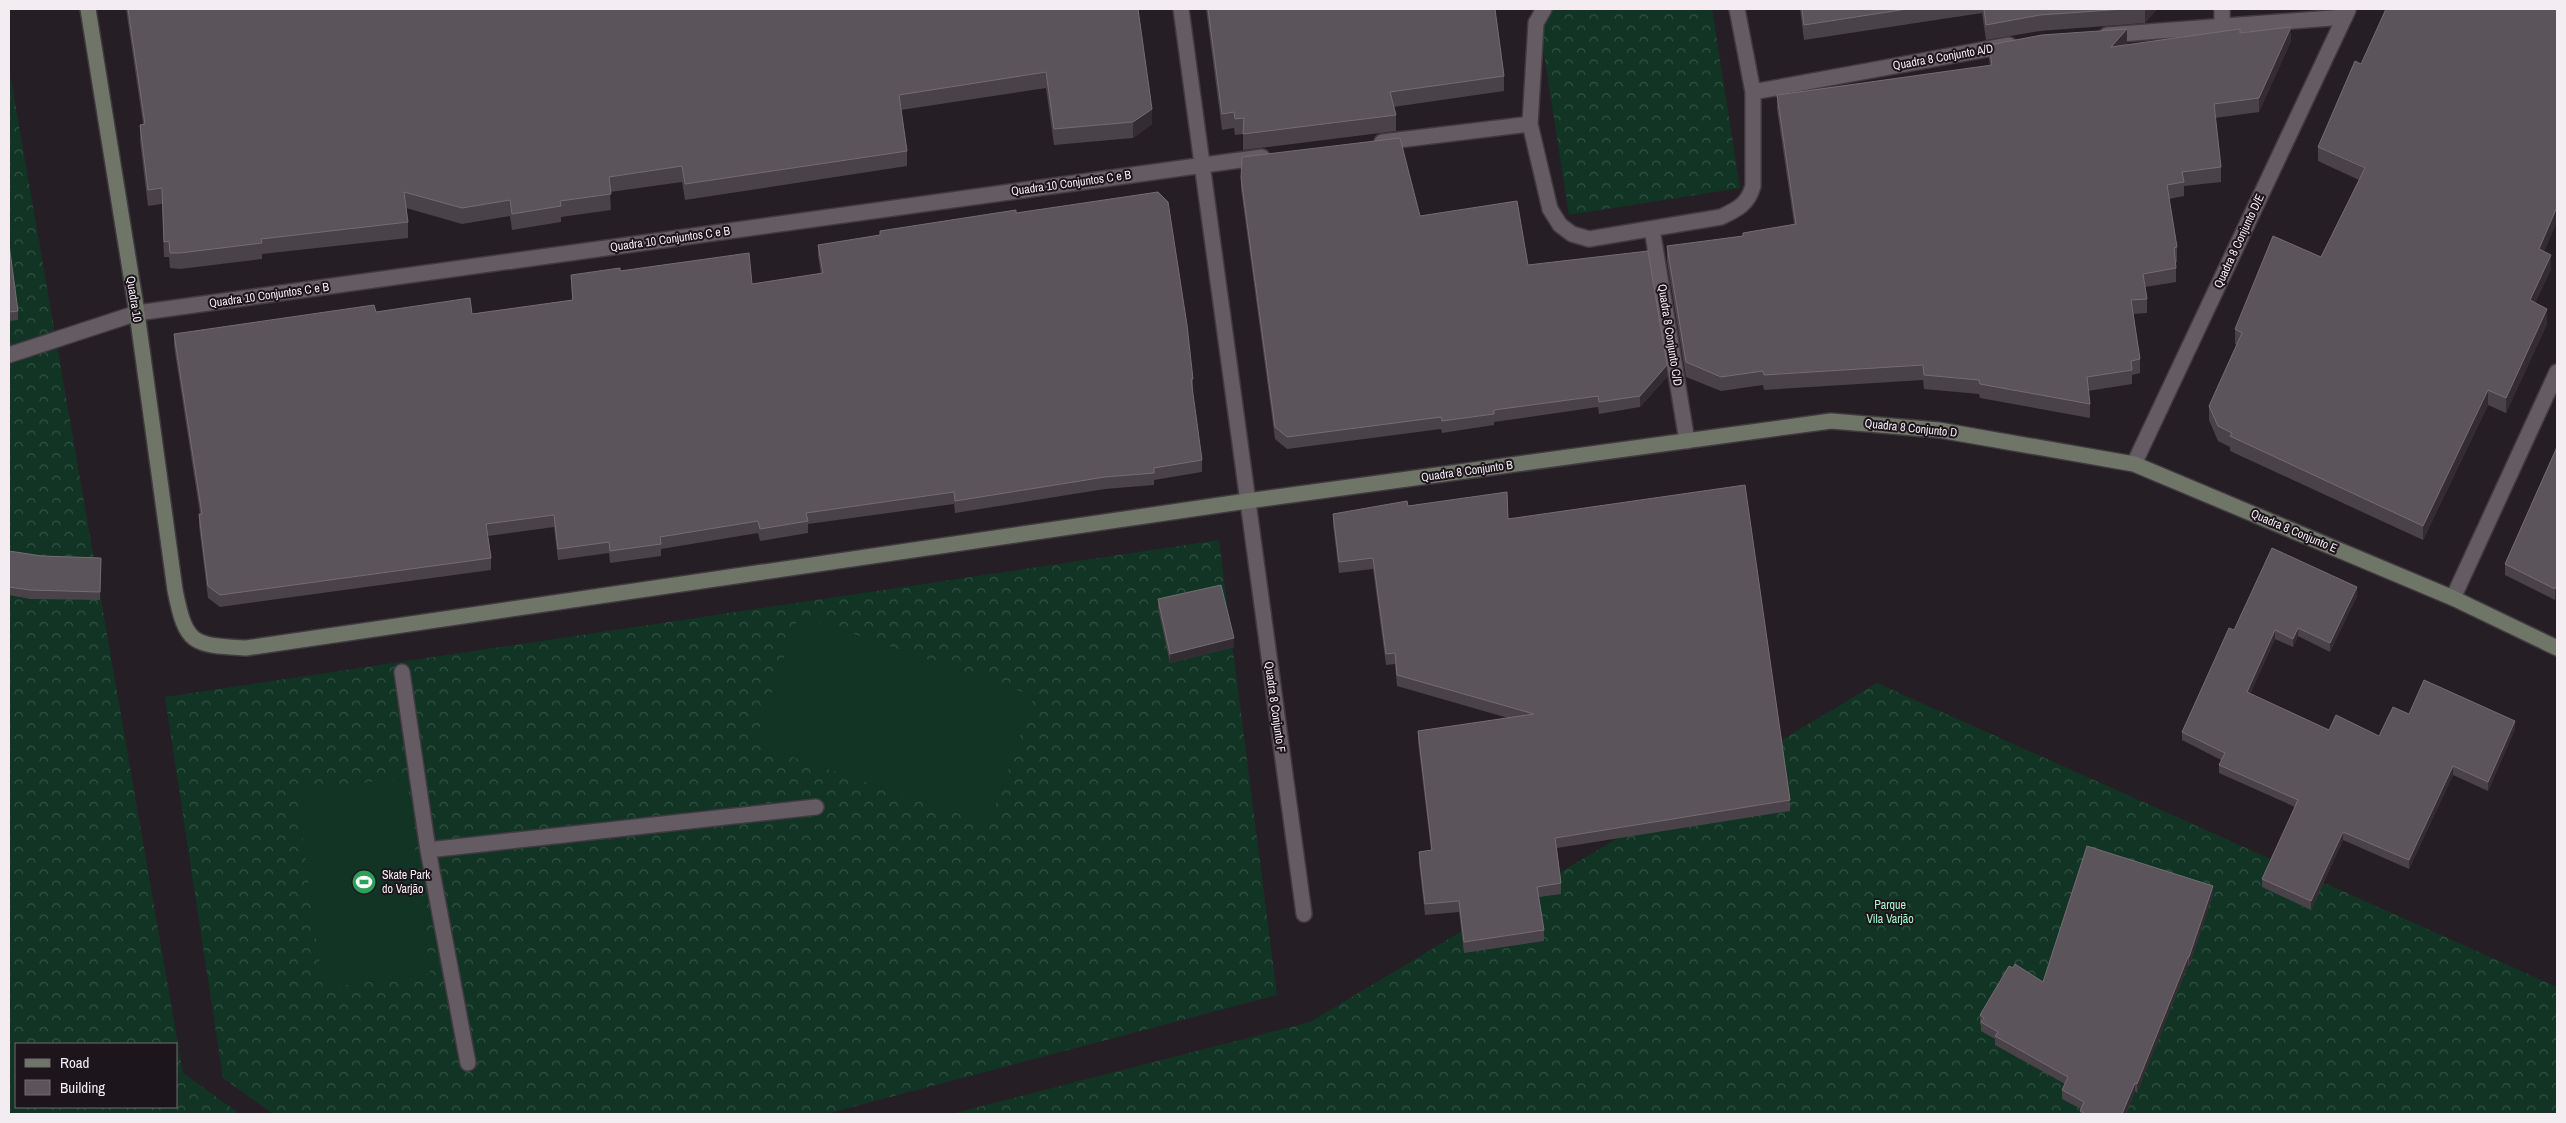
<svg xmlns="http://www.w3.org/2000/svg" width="2566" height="1123" font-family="'Archivo Narrow',sans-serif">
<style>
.forest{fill:url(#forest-crowns);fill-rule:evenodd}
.garden{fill:#113424}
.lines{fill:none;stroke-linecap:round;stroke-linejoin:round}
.lane-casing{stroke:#413a40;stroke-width:18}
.street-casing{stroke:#413a40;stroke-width:18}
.secondary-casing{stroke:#413a40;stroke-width:18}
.lane{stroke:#645b63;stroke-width:15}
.street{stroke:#645b63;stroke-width:15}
.secondary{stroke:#6f7667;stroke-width:15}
.wall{fill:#4a4249}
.shaded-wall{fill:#342c33}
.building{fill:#5c545b;stroke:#746c73}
.labels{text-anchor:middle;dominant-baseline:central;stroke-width:4;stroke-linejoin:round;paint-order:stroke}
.street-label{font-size:12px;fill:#f3edf2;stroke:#1c151b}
.poi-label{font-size:12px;fill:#f3edf2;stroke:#1c151b;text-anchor:start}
.park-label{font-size:12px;fill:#a4face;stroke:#1c151b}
</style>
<defs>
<pattern id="forest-crowns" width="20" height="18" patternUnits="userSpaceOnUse" patternTransform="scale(1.25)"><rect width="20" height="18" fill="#113424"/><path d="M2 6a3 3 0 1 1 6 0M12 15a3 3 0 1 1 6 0" fill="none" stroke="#345244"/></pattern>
</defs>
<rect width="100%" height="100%" fill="#261e25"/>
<path class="forest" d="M1537,9H1712L1740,188L1569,215Z
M9,68L183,1073L240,1114H9ZM16,1044H176V1107H16Z
M1219,540L1277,995L826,1114H273L223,1078L165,697Z
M1877,683L2557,987V1114H951L1310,1022Z"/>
<path class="garden" d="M799,615L1034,696L989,824L754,744Z
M407,778L430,974L323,988L296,790Z"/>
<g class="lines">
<defs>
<path id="lane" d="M9,355L137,313"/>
<path id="street" d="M1181,9L1304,914
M1544,9L1536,23L1530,124L1550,209L1560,225L1572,234L1589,239L1721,217C1738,209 1748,204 1753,186V92L1737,9
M2222,9V26
M2107,35L2345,17
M1753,92L2009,45
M1382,142L1530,124
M1652,229L1687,441
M137,313L1262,157
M2134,464L2348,10
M2453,598L2557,372
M402,672L428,850L468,1063
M428,850L816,807"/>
<path id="secondary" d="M88,9L137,313L175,590C186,645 192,645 246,648L1247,501L1831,421L1939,430L2134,464L2453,598L2557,648"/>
</defs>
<use href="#lane" class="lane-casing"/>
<use href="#street" class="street-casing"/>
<use href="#secondary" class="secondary-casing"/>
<use href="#lane" class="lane"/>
<use href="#street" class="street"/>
<use href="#secondary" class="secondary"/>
</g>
<path class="wall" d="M126,9H1138L1152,124L1133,138L1054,145L1046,88L901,110L907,151V166L685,200L682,182L610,192L611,210L561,217V222L512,230L510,216L462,224L406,208L408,222V238L262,254V259L180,269L170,268L169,257H164L162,204L148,206L140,141V125L143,124Z
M1206,9H1495L1504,76V91L1393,107L1396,115V131L1243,150V134L1235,135L1234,128L1222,130Z
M1800,9H2157L2145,23L2040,31L1986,40L1982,13L1804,40Z
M2240,33L2291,41L2259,112L2215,118L2221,167V182L2184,186V196L2169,199L2177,247V262H2176V282L2145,287L2147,299V313L2133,314L2140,359V373L2132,375V384L2088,391L2090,404V418L1980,398L1979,394L1924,389L1923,380L1764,390L1763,385L1721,391L1686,377L1667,261V246L1743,236L1794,224L1777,109V95L1990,66L1989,59V45L2127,43L2126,45Z
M2318,147L2544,251L2551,269L2535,303L2547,324L2506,413L2488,405L2423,540L2230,451V447L2218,441L2209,420V406L2237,345L2235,344V329L2321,257L2359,180L2318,161Z
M1241,178L1420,216L1528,265L1667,377L1640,407L1599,414L1598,407L1494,422V425L1442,433L1441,429L1287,449L1275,439L1241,189Z
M1016,213L1193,379V391H1192L1202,460V472L1154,480V485L1105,489L955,513L954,504L808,524V533L760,541L758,533L661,549V556L610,563L609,553L558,560L554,527L488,536L491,558V570L220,607L208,598L199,526V514H200L174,346V334L376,312L472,314L572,300L571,275L620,271L752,284L821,274L818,256V245Z
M9,244L18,311V320L9,321Z
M2557,447L2555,600L2505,575V564Z
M1408,506L1508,519L1790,800V811L1557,848L1561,883V894L1539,897L1544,930V941L1464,953L1459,912L1425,915L1419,863V852L1431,850L1418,742V731L1508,718L1397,686L1395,664L1386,665L1373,569L1339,573L1333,525V514Z
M9,551L42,556L101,558L100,600L30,599L9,595Z
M2357,596L2330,652L2298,636L2293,647L2275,639L2250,694L2329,730L2379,736L2409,714L2515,729L2488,791L2453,775L2409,869L2343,840L2311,910L2262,887V879L2295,807L2219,773V765L2221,760L2182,740V732L2234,630Z
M1158,599L1234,647L1170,663L1158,608Z
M2213,894L2189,966L2188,965L2137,1093L2135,1091L2126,1114H2080L2081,1109L2062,1099V1090L2065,1084L1995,1045V1039L1981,1031V1025L1980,1024V1015L2013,968L2043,982Z"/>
<path class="shaded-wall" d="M2145,9H2157L2145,23Z
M2291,27V41L2259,112V98Z
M2127,29V43L2111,61V47Z
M1152,109V124L1133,138V122Z
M2557,207V222L2539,264V249Z
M2551,255V269L2530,315V300Z
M2547,309V324L2506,413V398Z
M1667,365V377L1640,407V396Z
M2488,390V405L2423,540V526Z
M2557,585V596L2555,600V589Z
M2357,587V596L2330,652V643Z
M2298,628V636L2293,647V639Z
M2275,630V639L2247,701V692Z
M1234,638V647L1170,663V654Z
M2515,721V729L2488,791V782Z
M2453,766V775L2409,869V860Z
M2343,832V840L2311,910V901Z
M2213,886V894L2189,966V957Z
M2188,957V965L2137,1093V1084Z
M2135,1083V1091L2126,1114H2122Z"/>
<path class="building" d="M128,9H1138L1152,109L1133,122L1054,129L1046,72L899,95L907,151L685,184L682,166L609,177L611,194L560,201L561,206L512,214L510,200L462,208L404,192L408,222L261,239L262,243L180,253H170L169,241L164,242L162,188L148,190L140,125L145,124Z
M1208,9H1495L1504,76L1390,92L1396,115L1243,134L1244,118L1235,119L1234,112L1222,114Z
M1802,9H1907L1804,25Z
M1984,9H2124L2040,15L1986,25Z
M2386,9H2557V207L2539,249L2551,255L2530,300L2547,309L2506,398L2488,390L2423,526L2230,436L2232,433L2218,426L2209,406L2242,333L2235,329L2273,236L2321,257L2365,168L2318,147L2355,61L2361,64Z
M2291,27L2259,98L2214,104L2221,167L2182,172L2184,182L2167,185L2177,247L2174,248L2176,268L2143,274L2147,299L2131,300L2140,359L2131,361L2132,370L2087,377L2090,404L1980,384L1979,380L1924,375L1923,365L1764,375L1763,371L1721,377L1686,362L1667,246L1743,236V233L1796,224L1777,95L1992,65L1989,45L2042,35L2127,29L2111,47L2240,29V33Z
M1400,138L1420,216L1517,201L1528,265L1648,251L1667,365L1640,396L1599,402L1598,396L1494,410V414L1442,421L1441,417L1287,437L1275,427L1241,178L1242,157Z
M1158,192L1168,202L1187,325L1193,379H1191L1202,460L1154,468V473L1105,477L955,501L954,492L806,513L808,521L760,529L758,521L660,537L661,544L610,551L609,542L558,549L554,515L486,524L491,558L220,595L208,586L199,514H202L174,334L374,305L376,312L470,298L472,314L573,300L571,275L620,268V271L749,253L752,284L823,273L818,245L880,235V231L1016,210V213Z
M9,244L18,311L9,312Z
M2557,447V585L2555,589L2505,564Z
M1745,485L1790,800L1555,838L1561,883L1537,887L1544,930L1464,942L1459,901L1425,904L1419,852L1432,850L1418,731L1534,714L1397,675L1395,653L1386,654L1373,558L1339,562L1333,514L1407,501L1408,506L1507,492L1508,519Z
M2272,548L2357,587L2330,643L2298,628L2293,639L2275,630L2247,692L2329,730L2336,715L2379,736L2393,707L2409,714L2424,680L2515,721L2488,782L2453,766L2409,860L2343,832L2311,901L2262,879L2298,800L2219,765L2225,753L2182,732L2229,628L2234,630Z
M9,551L42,556L101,558L100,592L30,590L9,587Z
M1221,585L1234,638L1170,654L1158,599Z
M2087,846L2213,886L2189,957H2188L2137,1084L2135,1083L2122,1114H2086L2080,1111L2084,1102L2062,1090L2068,1077L1995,1036L1998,1032L1981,1022L1984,1018L1980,1015L2009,966L2013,968L2015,964L2043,982Z"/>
<defs>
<symbol id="stadium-disc" viewBox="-11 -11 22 22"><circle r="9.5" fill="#2e9e5b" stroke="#1c151b"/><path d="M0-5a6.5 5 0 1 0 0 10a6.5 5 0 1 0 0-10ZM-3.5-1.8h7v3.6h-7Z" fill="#fff"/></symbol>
</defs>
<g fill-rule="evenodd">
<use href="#stadium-disc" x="350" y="868" width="28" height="28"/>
</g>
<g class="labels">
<g class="street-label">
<text transform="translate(1943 57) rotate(-10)">Quadra 8 Conjunto A/D</text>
<text transform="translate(1071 183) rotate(-8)">Quadra 10 Conjuntos C e B</text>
<text transform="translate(670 239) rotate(-8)">Quadra 10 Conjuntos C e B</text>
<text transform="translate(2239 241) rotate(-65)">Quadra 8 Conjunto D/E</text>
<text transform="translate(269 295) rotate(-8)">Quadra 10 Conjuntos C e B</text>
<text transform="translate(134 299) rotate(81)">Quadra 10</text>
<text transform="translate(1670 335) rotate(81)">Quadra 8 Conjunto C/D</text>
<text transform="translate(1911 428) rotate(6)">Quadra 8 Conjunto D</text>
<text transform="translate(1467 471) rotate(-8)">Quadra 8 Conjunto B</text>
<text transform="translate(2294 531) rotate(23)">Quadra 8 Conjunto E</text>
<text transform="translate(1275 707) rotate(82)">Quadra 8 Conjunto F</text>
</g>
<g class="poi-label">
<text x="382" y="875">Skate Park<tspan x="382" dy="14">do Varjão</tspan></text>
</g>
<g class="park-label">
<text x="1890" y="905">Parque<tspan x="1890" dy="14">Vila Varjão</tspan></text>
</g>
</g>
<rect width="2566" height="1123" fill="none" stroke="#f3edf2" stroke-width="20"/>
<rect x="15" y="1043" width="162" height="65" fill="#1c151b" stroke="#726b71"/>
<rect x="25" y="1059" width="25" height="8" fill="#6f7667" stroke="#726b71"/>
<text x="60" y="1068" font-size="15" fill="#f3edf2">Road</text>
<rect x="25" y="1080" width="25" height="15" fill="#5c545b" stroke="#726b71"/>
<text x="60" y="1093" font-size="15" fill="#f3edf2">Building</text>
</svg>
